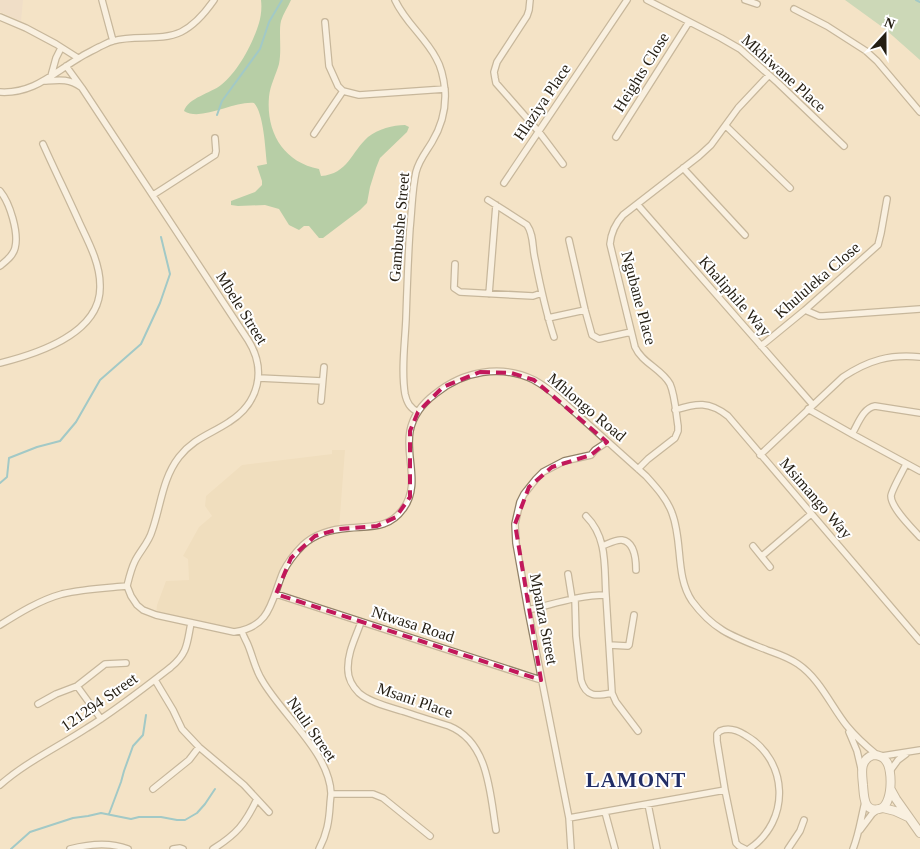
<svg xmlns="http://www.w3.org/2000/svg" width="920" height="849" font-family="'Times New Roman',serif">
<style>
.built{fill:#ecd7b4}
.education{fill:#ebd7c8}
.green{fill:#9cc9a5}
.forest{fill:#6eb37f}
.lines{fill:none;stroke-linecap:round;stroke-linejoin:round}
.stream{stroke:#3ea8c6;stroke-width:2}
.street-casing{stroke:#918167;stroke-width:8}
.secondary-casing{stroke:#918167;stroke-width:10}
.street{stroke:#fff;stroke-width:5.5}
.secondary{stroke:#fff;stroke-width:8}
.marked{fill:none;stroke:#c2185b;stroke-width:4;stroke-dasharray:10 6;stroke-linejoin:round}
.labels{text-anchor:middle;dominant-baseline:central;stroke-width:4;stroke-linejoin:round;paint-order:stroke}
.street-label{font-size:16px;fill:#241e13;stroke:#fff}
.district-label{font-size:21px;font-weight:bold;letter-spacing:1px;fill:#222e66;stroke:#fff}
</style>
<rect width="100%" height="100%" fill="#f4e3c6"/>
<path class="built" d="M332,450H345L339,529L315,536L291,558L271,606L255,625L233,632L156,614L157,605L166,581L189,580L188,559L183,556L199,527L212,516L205,506L206,496L242,465L332,454Z"/>
<path class="education" d="M0,0H23L21,21L0,12Z"/>
<path class="green" d="M845,0H920V60L885,29Z"/>
<path class="forest" d="M261,0H291C288,7 283,14 281,21C280,25 280,29 280,33C280,43 281,54 279,64C276,75 270,85 269,97C266,132 283,162 319,169L321,176C348,174 351,152 368,137C378,129 393,125 405,125L409,127L407,132L380,158L376,168L370,187L367,203L360,210L323,238H319L309,226H304L299,230L289,225L279,209L265,205L238,206L231,205V201L255,192L262,185V181L257,166L267,164C265,148 264,114 254,103C233,101 201,122 184,111C188,98 211,93 221,85C238,72 253,43 259,23C261,16 262,8 261,0Z"/>
<g class="lines">
<path class="stream" d="M916,0L920,2
M217,115L222,101L260,49L269,22L282,0
M0,483L7,477L9,458L37,447L60,441L76,422L100,380L141,344L160,303L170,274L161,237
M109,814L121,782L124,771L133,746L143,735L146,715
M11,849L30,832L73,818L88,816L101,813L131,819L139,817H161L177,820H185L197,813L205,804L215,789"/>
<defs>
<path id="street" d="M102,0L113,41
M395,0C405,22 425,37 436,58C442,68 444,80 445,91C446,108 441,127 432,142C426,152 419,160 416,172C412,190 412,209 410,228C408,258 407,289 406,319C405,343 401,370 405,394C407,403 410,408 418,412
M530,0L529,10L527,16L497,62L494,72L495,78L496,83L539,132L563,164
M647,0L721,38L740,49L778,83L844,146
M745,0L757,4
M794,9L827,26L866,51L877,61L920,112
M0,17L26,28L56,44L78,58
M325,22L329,66L338,86L343,91L359,95L445,89
M66,66L82,88L248,340C267,370 259,403 229,422C211,434 194,438 179,457C162,479 161,506 152,531C149,542 140,551 135,561C131,569 129,578 127,586
M51,76L56,58L61,48
M44,81C58,80 69,78 81,87
M0,92C33,94 52,74 79,58C85,54 92,51 99,47C104,45 108,42 113,41C135,34 160,42 181,32C195,25 205,13 214,0
M726,126L790,188
M314,134L343,91
M616,137L689,22
M683,168L745,235
M504,183L627,0
M0,191C10,203 19,233 15,248C13,256 6,261 0,266
M153,195L164,188L215,155L216,151L215,138
M488,200L527,225C534,235 532,247 535,259C540,285 546,312 554,337
M637,204L813,405
M569,240L585,310L592,335L599,339L631,332
M455,264L454,288L460,292L533,296L542,293
M489,294L496,205
M805,310L819,316H823L920,309
M548,318L585,310
M761,346L805,310L878,245L881,233L887,199
M0,363C37,354 102,333 100,285C100,264 89,243 80,224C68,197 55,171 43,144
M259,378L322,381
M321,401L324,367
M808,409L852,434L920,471
M675,410C697,403 709,401 728,416L920,641
M852,434C858,424 863,408 875,406L920,413
M760,455L843,377C869,360 890,354 920,357
M906,464C903,471 892,489 891,496C891,508 912,528 920,537
M638,469L648,459L675,438L678,431V426C676,414 675,395 670,384C662,369 642,363 635,347L610,244C611,233 615,224 623,215L699,156L711,145L738,108L769,75
M602,546C608,544 616,539 622,540C635,542 636,560 636,570
M753,546L770,567
M762,556L811,514
M568,574L572,599
M127,586L131,596L137,605L143,610L156,615L234,632C271,627 271,601 283,572C288,562 295,553 303,545C315,534 333,529 349,528C370,526 389,529 403,509C421,485 405,457 410,431C413,416 423,403 435,394C463,371 501,364 534,380C543,385 551,391 559,398L646,476C656,487 667,499 672,513C683,541 675,576 692,601C714,631 734,637 767,650C778,654 788,657 798,664C820,679 831,706 847,726C856,737 866,746 877,755
M276,594L541,680
M606,595L612,693L616,702L638,731
M575,599L576,636L581,680C586,698 597,696 612,693
M528,610C554,604 579,595 606,595C604,567 608,538 586,516
M361,622C356,637 347,653 348,670C348,678 353,687 359,693C369,702 389,707 402,711C417,716 433,721 449,726C489,742 490,794 496,830
M0,625C19,613 40,600 62,594C83,589 106,588 127,586
M242,631C243,636 246,640 248,645C253,657 255,669 262,680C282,715 329,752 331,793C331,797 330,801 330,805C329,821 327,834 319,849
M609,645L628,646L629,645L634,615
M155,680L173,710L182,729L199,747L244,785L269,812
M77,686L101,719
M38,704L56,694L77,686L105,664L126,663
M849,732L857,751L861,768
M882,756L920,750
M890,771L898,760L906,754
M0,785C26,762 58,747 87,728C116,710 144,688 171,667C188,653 187,643 191,623
M153,789L189,760L199,747
M725,790L717,741V734L720,731C729,727 737,730 745,735C789,760 791,821 749,849
M331,794H373L383,798L430,836
M648,804L657,849
M605,812L615,849
M569,818L725,790L736,843L739,846L745,849
M860,830L872,814L877,810
M70,849C89,844 110,842 128,849
M173,849L180,848L183,849
M213,849C237,834 245,824 257,799
M571,849L569,818L528,610L516,543L515,524L520,502L524,494L536,479L543,472L564,461L591,455L595,450L607,442
M788,849L800,831L804,820
M853,849C859,834 861,818 865,802"/>
<path id="secondary" d="M873,755C878,755 883,756 886,761C893,769 893,807 879,809C863,813 864,794 863,785C862,773 859,760 873,755Z
M891,790L896,799L920,833
M883,808L895,811L908,817"/>
</defs>
<use href="#street" class="street-casing"/>
<use href="#secondary" class="secondary-casing"/>
<use href="#street" class="street"/>
<use href="#secondary" class="secondary"/>
</g>
<path d="M0 0H920V849H0ZM480,372L511,373L534,380L607,442L591,455L552,467L529,487L515,524L541,680L276,594L291,558L315,536L339,529L377,526L396,517L410,497V431L418,412L443,387Z" fill="#f4e3c6" fill-opacity=".55" fill-rule="evenodd"/>
<path class="marked" d="M480,372L511,373L534,380L607,442L591,455L552,467L529,487L515,524L541,680L276,594L291,558L315,536L339,529L377,526L396,517L410,497V431L418,412L443,387Z"/>
<g class="labels">
<g class="street-label">
<text transform="translate(641 72) rotate(-58)">Heights Close</text>
<text transform="translate(784 73) rotate(42)">Mkhiwane Place</text>
<text transform="translate(542 102) rotate(-56)">Hlaziya Place</text>
<text transform="translate(399 227) rotate(-85)">Gambushe Street</text>
<text transform="translate(817 280) rotate(-41)">Khululeka Close</text>
<text transform="translate(735 296) rotate(49)">Khaliphile Way</text>
<text transform="translate(639 298) rotate(75)">Ngubane Place</text>
<text transform="translate(242 308) rotate(58)">Mbele Street</text>
<text transform="translate(587 407) rotate(40)">Mhlongo Road</text>
<text transform="translate(816 498) rotate(49)">Msimango Way</text>
<text transform="translate(544 619) rotate(79)">Mpanza Street</text>
<text transform="translate(413 624) rotate(18)">Ntwasa Road</text>
<text transform="translate(415 700) rotate(19)">Msani Place</text>
<text transform="translate(99 702) rotate(-35)">121294 Street</text>
<text transform="translate(312 729) rotate(55)">Ntuli Street</text>
</g>
<g class="district-label">
<text x="636" y="780">LAMONT</text>
</g>
</g>
<g transform="translate(885 35) rotate(21)" stroke="#ffffff" stroke-width="4" paint-order="stroke">
<path d="M0-4L9 19L0 12L-9 19Z" fill="#241e13"/>
<text y="-8" font-size="14" font-weight="bold" text-anchor="middle" fill="#241e13">N</text>
</g>
</svg>
